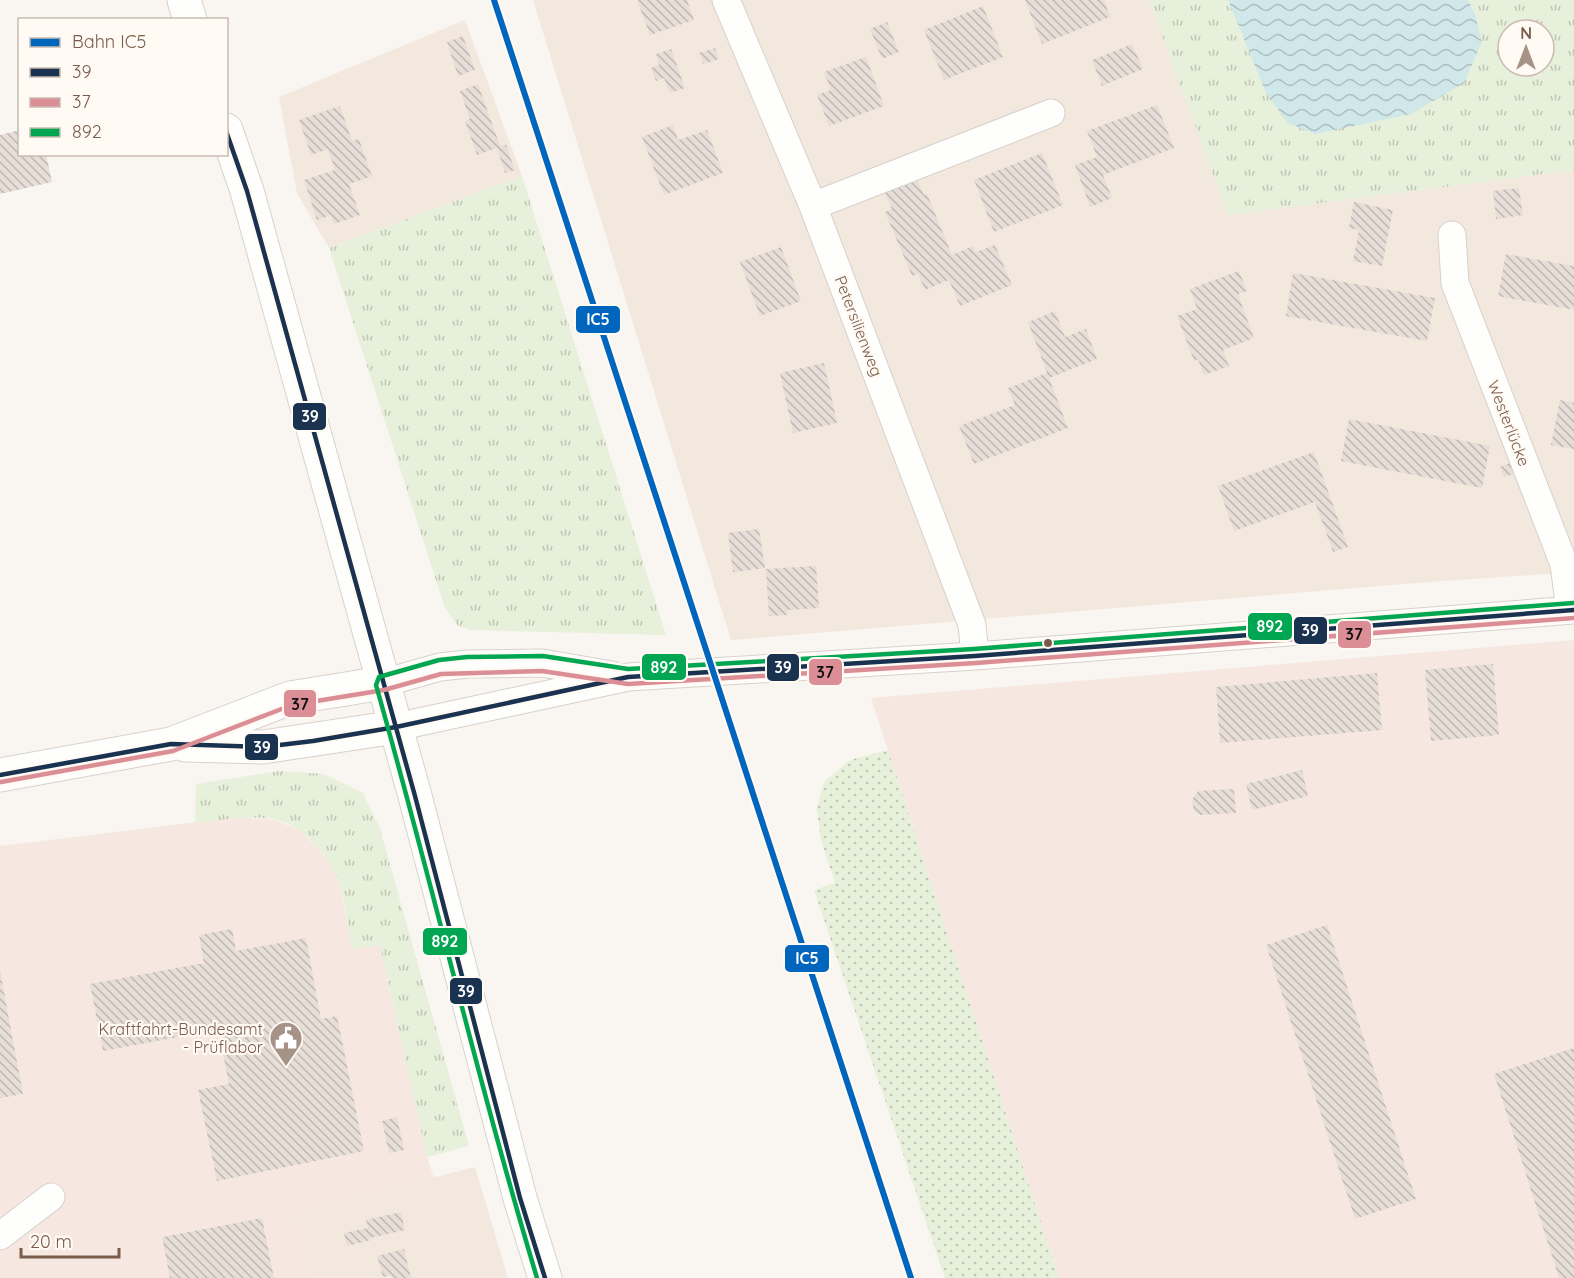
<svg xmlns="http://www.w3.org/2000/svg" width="1574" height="1278" font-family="Quicksand,sans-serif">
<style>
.residential{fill:#f2e8de}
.commercial{fill:#f6e8e1}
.grass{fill:url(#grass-tufts);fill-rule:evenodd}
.garden{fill:url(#garden-dots)}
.water{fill:url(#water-waves)}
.building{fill:url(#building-back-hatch)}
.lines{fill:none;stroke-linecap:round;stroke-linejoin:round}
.street-casing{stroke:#d7d1cb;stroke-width:29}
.secondary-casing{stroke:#d9d2cb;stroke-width:35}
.street{stroke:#fefefd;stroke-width:27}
.secondary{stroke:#fefefd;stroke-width:33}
.bus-1-casing{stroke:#fffaf3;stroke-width:9}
.bus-2-casing{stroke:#fffaf3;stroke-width:9}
.bus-3-casing{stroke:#fffaf3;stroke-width:9}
.bus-1{stroke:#193250;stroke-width:4.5}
.bus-2{stroke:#dc8e97;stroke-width:4.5}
.bus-3{stroke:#00a651;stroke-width:4.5}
.rail-1-casing{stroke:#fffaf3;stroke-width:10}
.rail-1{stroke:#0065bd;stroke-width:6}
.bus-dot{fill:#7a5c4d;stroke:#fffaf3;stroke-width:2}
.labels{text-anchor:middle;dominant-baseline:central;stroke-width:4.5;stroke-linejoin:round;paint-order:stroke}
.street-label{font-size:16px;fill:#7a5c4d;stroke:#fffaf3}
.poi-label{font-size:16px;fill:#7a5c4d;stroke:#fffaf3;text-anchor:end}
.line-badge{stroke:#fffaf3;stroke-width:2}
.badge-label{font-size:16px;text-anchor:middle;font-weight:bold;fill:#fff}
.pale-badge-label{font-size:16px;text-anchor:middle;font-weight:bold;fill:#111}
</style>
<defs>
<pattern id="grass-tufts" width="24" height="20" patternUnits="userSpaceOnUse" patternTransform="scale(1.5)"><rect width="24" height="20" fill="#e7f0db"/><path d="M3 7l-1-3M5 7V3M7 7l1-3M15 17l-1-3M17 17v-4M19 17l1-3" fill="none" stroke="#c0c6b4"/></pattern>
<pattern id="garden-dots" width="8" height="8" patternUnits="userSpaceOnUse" patternTransform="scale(1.5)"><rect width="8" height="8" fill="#e7f0db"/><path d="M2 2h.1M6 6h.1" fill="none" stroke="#c0c6b4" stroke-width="1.8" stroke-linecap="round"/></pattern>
<pattern id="water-waves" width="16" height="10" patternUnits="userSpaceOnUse" patternTransform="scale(1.5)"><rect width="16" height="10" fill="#d0e8ea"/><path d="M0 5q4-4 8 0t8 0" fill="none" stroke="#aebfc0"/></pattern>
<pattern id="building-back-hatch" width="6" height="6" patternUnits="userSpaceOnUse" patternTransform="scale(1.5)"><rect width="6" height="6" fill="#e6ded7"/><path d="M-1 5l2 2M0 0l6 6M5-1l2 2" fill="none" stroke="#bfb7b1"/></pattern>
</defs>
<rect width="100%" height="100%" fill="#f9f5f0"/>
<path class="residential" d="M533,0H1149L1228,215L1574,170V572L1415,583L731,640Z
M465,20L522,176L329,248L297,193L279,97Z
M475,1167L508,1278H317L294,1213Z"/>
<path class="commercial" d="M1574,640V1278H1059L871,698Z
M238,817L275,820L299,830L318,848L331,865L341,889L352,948L380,945L427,1157L434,1178L295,1213L317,1278H0V846Z"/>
<path class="grass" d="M1149,0H1228L1266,93L1475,14L1468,0H1574V170L1228,215ZM1508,30H1544V66H1508Z
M522,176L666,635L470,630L458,626L445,608L329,248Z
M279,771L324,774L363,793L380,829L469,1146L427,1157L380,945L352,949C348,929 346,908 341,889C332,859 305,825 273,819C247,815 221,820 195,823L196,784Z"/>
<path class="garden" d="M888,750L1059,1278H945L814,890L835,883L821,840L817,809L824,782L850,760Z"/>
<path class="water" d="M1228,0H1468L1475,14L1482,42L1464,83L1411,114L1315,134L1288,123L1266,93Z"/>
<path class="building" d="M637,0H687L694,20L650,35Z
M1025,0H1104L1110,17L1042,44Z
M983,6L1003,57L944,80L924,30Z
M887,22L899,52L882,59L870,29Z
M463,36L475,70L458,76L447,42Z
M1132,44L1143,69L1102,86L1092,60Z
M715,48L719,59L703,64L699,53Z
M671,49L685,88L670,93L664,78L656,81L651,68L659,65L656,54Z
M866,57L884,106L829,126L817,95L831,90L824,72Z
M478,84L500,146L506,145L515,170L505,173L497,148L477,155L465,121L470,119L460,91Z
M1157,105L1174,148L1103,175L1112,198L1090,207L1075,165L1097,157L1087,131Z
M340,106L352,141L359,139L372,176L349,184L360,215L334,224L331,215L317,220L304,180L335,170L328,149L311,155L299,120Z
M673,125L678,140L707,130L723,173L664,195L642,137Z
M20,130V154H46L52,182L0,194V135Z
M1042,153L1063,205L994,232L974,180Z
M917,179L924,195L927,194L952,255L973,246L976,252L995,245L1012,285L960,306L949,280L925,290L918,274L912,276L885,212L892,209L885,192Z
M1519,188L1523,215L1496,219L1493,191Z
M1354,202L1393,210L1382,266L1353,261L1359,230L1349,228Z
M781,247L801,301L760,316L740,262Z
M1506,254L1574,266V310L1498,296Z
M1239,271L1247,291L1238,294L1254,338L1223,350L1229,366L1204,375L1198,359L1194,361L1177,316L1197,309L1190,289Z
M1293,273L1435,298L1427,341L1286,316Z
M1055,311L1065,337L1086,329L1097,359L1049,378L1068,428L974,464L959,426L1015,405L1008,388L1047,373L1028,322Z
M824,363L837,423L793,433L780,373Z
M1560,400L1574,403V449L1551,445Z
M1349,419L1490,446L1482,488L1341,461Z
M1314,452L1348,547L1333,552L1315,502L1234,531L1218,486Z
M1512,462L1516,473L1504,477L1500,467Z
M759,529L765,568L733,572L728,533Z
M816,566L819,608L787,610V615L769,616L766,569Z
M1493,664L1499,735L1431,741L1425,670Z
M1377,673L1382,730L1220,743L1216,687Z
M1302,770L1308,796L1252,810L1246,784Z
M1234,789L1236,813L1200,815L1194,811L1192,800L1198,791Z
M1327,925L1416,1199L1355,1219L1266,945Z
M232,929L236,951L306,938L321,1019L337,1016L364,1151L217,1181L198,1090L229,1084L220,1039H223L221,1029L103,1051L90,984L204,963L199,935Z
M0,971L23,1094L0,1098Z
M1574,1048V1278H1559L1494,1074Z
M397,1117L404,1150L389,1153L382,1121Z
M401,1212L405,1230L370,1238L371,1240L347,1246L344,1233L368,1228L366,1220Z
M262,1218L274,1278H170L162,1237Z
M404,1249L411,1278H392L391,1275L383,1277L377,1256Z"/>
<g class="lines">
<defs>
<path id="street" d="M726,0L813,206L972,625L975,656
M813,206L1051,113
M1452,235L1455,283L1564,564L1570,610
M383,683L440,667L468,664L542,663L612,675
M396,727L628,677L975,656L1574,610
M0,1236L51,1197"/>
<path id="secondary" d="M184,0L190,20
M226,130L247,191L415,796L520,1198L545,1278
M185,745L263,747L396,727
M0,775L171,744L290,698L383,683"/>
</defs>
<use href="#street" class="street-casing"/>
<use href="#secondary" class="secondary-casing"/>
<use href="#street" class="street"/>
<use href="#secondary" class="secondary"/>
<defs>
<path id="bus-1" d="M226,131L247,191L415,796L520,1198L545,1278
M0,775L171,744L263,747L313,741L396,727L628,677L975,656L1574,610"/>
<path id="bus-2" d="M1,782L173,751L292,705L384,690L441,674L542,671L628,684L976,663L1574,618"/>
<path id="bus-3" d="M537,1278C478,1082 432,882 376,685L379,677L439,660L467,657L543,656L628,669L974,649L1573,603"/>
</defs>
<use href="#bus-1" class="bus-1-casing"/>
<use href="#bus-2" class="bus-2-casing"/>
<use href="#bus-3" class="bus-3-casing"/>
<use href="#bus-1" class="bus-1"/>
<use href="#bus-2" class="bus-2"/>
<use href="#bus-3" class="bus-3"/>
<defs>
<path id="rail-1" d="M494,0L911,1278"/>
</defs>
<use href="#rail-1" class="rail-1-casing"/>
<use href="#rail-1" class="rail-1"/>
</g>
<defs>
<symbol id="civic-pin" viewBox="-11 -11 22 30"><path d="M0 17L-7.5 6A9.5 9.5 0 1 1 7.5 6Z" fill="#a69286" stroke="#fffaf3"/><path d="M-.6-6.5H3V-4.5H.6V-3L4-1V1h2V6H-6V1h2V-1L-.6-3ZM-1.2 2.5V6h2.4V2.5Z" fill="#fff"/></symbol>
</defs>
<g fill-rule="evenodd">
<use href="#civic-pin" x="267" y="1019" width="38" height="52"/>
</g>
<circle class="bus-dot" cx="1048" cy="643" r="5"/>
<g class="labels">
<g class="street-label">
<text transform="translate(859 326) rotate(69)">Petersilienweg</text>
<text transform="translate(1509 423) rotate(69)">Westerlücke</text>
</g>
<g class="poi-label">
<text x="263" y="1029">Kraftfahrt-Bundesamt<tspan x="263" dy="18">- Prüflabor</tspan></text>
</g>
</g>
<g class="line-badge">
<rect x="575" y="305" width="46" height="29" rx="6" fill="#0065bd"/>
<rect x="292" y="402" width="35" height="29" rx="6" fill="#193250"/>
<rect x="1247" y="612" width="46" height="29" rx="6" fill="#00a651"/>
<rect x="1293" y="616" width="35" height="29" rx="6" fill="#193250"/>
<rect x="1337" y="620" width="35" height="29" rx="6" fill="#dc8e97"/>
<rect x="641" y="653" width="46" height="28" rx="6" fill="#00a651"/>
<rect x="766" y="653" width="34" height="29" rx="6" fill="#193250"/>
<rect x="808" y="658" width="35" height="28" rx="6" fill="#dc8e97"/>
<rect x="283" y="689" width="34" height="29" rx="6" fill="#dc8e97"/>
<rect x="244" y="733" width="35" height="28" rx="6" fill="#193250"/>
<rect x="422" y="927" width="46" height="29" rx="6" fill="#00a651"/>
<rect x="784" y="944" width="46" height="29" rx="6" fill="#0065bd"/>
<rect x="449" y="977" width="34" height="28" rx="6" fill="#193250"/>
</g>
<g class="badge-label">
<text x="598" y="325">IC5</text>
<text x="310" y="422">39</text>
<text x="1270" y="632">892</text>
<text x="1310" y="636">39</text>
<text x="664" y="673">892</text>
<text x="783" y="673">39</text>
<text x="262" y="753">39</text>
<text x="445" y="947">892</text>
<text x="807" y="964">IC5</text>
<text x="466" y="997">39</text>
</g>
<g class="pale-badge-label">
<text x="1354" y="640">37</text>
<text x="825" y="678">37</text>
<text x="300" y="710">37</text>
</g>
<rect x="18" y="18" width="210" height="138" fill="#fffaf3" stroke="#cabbb1" stroke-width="1.5"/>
<rect x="30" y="38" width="30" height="9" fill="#0065bd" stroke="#cabbb1" stroke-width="1.5"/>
<text x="72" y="48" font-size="18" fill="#7a5c4d">Bahn IC5</text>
<rect x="30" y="68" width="30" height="9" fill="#193250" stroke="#cabbb1" stroke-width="1.5"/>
<text x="72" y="78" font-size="18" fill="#7a5c4d">39</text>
<rect x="30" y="98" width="30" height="9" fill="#dc8e97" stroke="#cabbb1" stroke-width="1.5"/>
<text x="72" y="108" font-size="18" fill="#7a5c4d">37</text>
<rect x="30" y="128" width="30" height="9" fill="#00a651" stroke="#cabbb1" stroke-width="1.5"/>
<text x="72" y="138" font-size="18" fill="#7a5c4d">892</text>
<g transform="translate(1526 48)"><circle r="28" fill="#fffaf3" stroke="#cabbb1" stroke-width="1.5"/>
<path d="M0-4.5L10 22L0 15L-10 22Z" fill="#a69286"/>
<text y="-9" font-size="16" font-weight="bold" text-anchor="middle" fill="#7a5c4d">N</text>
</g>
<path d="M21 1248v9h98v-9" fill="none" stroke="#7a5c4d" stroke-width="3"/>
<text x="30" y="1248" font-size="18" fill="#7a5c4d" stroke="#fffaf3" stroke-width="4.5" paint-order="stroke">20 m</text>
</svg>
